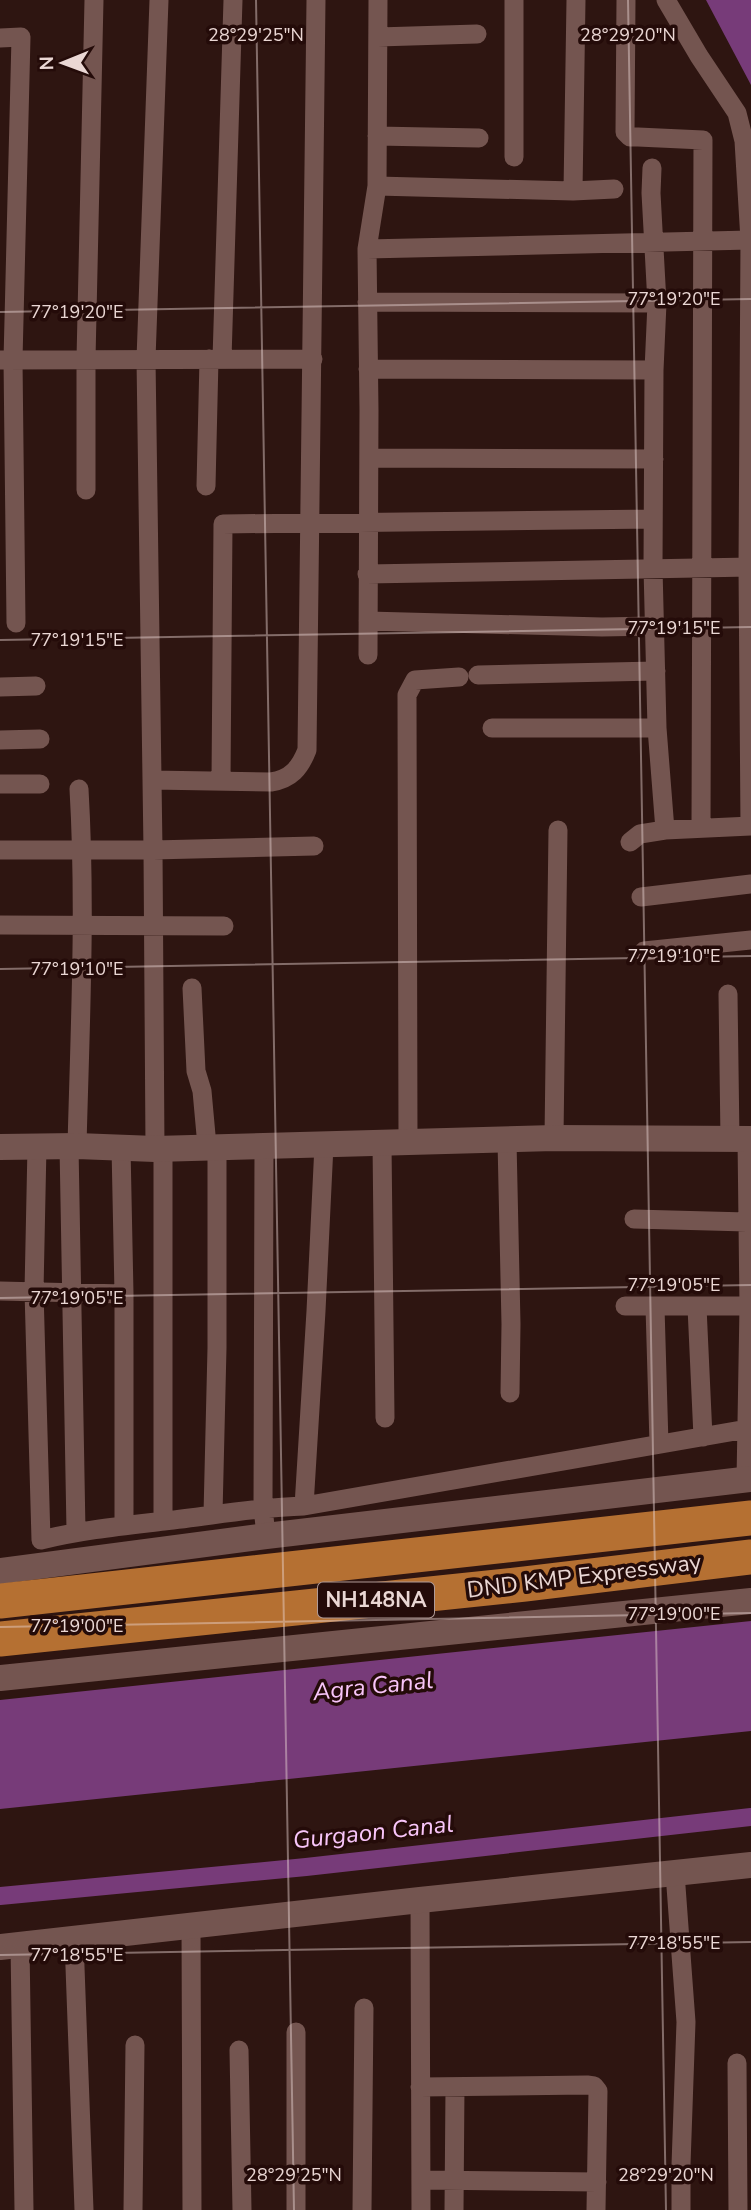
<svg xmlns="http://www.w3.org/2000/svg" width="751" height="2210" font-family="'Nunito Sans',sans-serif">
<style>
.water{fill:#773b79}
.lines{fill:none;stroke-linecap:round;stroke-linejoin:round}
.canal{stroke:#773b79;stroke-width:18}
.street{stroke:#745550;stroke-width:19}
.secondary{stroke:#745550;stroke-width:26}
.highway{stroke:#b57032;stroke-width:35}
.ticks{fill:none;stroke:#ead7d4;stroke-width:2;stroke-opacity:0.45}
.labels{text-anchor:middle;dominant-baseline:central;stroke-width:7;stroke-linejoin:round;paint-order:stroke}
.shield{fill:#240b09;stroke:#af9a97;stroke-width:2}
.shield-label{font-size:21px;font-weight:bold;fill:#ead7d4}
.street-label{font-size:23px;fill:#ead7d4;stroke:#240b09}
.water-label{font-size:24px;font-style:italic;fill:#f8c5f9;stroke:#240b09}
.ticks-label{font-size:18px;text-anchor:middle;fill:#ead7d4;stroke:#240b09;stroke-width:7;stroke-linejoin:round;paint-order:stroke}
</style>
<rect width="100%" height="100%" fill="#2e1511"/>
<path class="water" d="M706,0H751V85Z
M751,1621V1731L0,1809V1700Z"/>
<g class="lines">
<path class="canal" d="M0,1896L306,1867L751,1817"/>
<path class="street" d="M626,0L625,132L630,137H638L703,140L701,828
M666,0L699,56L737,113L744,141L750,240L748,567L750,826
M378,37L477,34
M0,38L21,37L13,360L16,623
M377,136L479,138
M514,157V0
M652,168L651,193L657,303L654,370L653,568L657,728L665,830
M377,186L573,191L614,189
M573,191L576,0
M367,249L750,240
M367,302L657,303
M222,359L233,0
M1,360L313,359
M368,369L654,370
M369,458L654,459
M206,486L209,359
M86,490V359L94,0
M367,574L751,567
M368,621L602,627L654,626
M368,655L369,410L367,249L377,186L378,0
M478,675L656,671
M0,687L36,686
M492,728H657
M0,740L40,739
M152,780L271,782C291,779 300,768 307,750L316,0
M221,781L223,524L653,519
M0,784H40
M630,842L640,834L665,830L751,826
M0,850H153L314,846
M641,897L751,884
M0,925L224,926
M644,951L751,940
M192,988L196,1071L202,1091L207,1146
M728,994L730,1139
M554,1138L558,830
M507,1141L511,1324L510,1393
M408,1142L407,695L415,680L459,677
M382,1143L385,1418
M37,1146L34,1291L41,1540C82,1530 122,1526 164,1521C211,1516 257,1507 304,1506L747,1429
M69,1146L76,1531
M77,1146C80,1027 86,908 79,789
M264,1146L263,1507L266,1536
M121,1147L124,1294V1524
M155,1149L153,850L146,359L159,0
M634,1219L747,1222
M0,1291L124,1294
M625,1306H751
M655,1307L659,1444
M697,1307L703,1437
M746,1480L749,1306L747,1139
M304,1506L316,1311L324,1145
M213,1514L217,1348V1146
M163,1521V1148
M675,1873L686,2022L681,2165V2210
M420,1900L421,2210
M191,1925L192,2210
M74,1940L84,2210
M20,1945L24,2210
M239,2050L242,2210
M737,2063L738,2210
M420,2087L587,2085L594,2086L598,2091L596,2210
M421,2180L597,2182
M133,2210L135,2045
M296,2210V2032
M362,2210L364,2008
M454,2210L455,2087"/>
<path class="secondary" d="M0,1147L77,1146L155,1149L554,1138L751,1139
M0,1571L266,1536L751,1479
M0,1678L751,1601
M0,1947L420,1900L751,1865"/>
<path class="highway" d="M0,1601L751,1518
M0,1639L525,1584L751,1557"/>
</g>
<path class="ticks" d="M256,0L294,2210M628,0L666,2210M0,312L751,299M0,640L751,627M0,969L751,956M0,1298L751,1285M0,1627L751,1613M0,1955L751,1942"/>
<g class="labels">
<rect class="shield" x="318" y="1582.5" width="116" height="35" rx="5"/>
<g class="shield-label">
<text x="376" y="1600">NH148NA</text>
</g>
<g class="street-label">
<text transform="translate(584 1576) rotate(-7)">DND KMP Expressway</text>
</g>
<g class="water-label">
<text transform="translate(373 1686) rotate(-6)">Agra Canal</text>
<text transform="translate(373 1832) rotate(-6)">Gurgaon Canal</text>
</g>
</g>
<g class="ticks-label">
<text x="256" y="41">28°29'25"N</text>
<text x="628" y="41">28°29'20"N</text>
<text x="674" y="305">77°19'20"E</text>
<text x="77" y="318">77°19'20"E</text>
<text x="674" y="634">77°19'15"E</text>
<text x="77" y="646">77°19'15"E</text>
<text x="674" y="962">77°19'10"E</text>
<text x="77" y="975">77°19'10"E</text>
<text x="674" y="1291">77°19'05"E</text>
<text x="77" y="1304">77°19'05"E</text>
<text x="674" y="1620">77°19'00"E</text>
<text x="77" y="1632">77°19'00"E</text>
<text x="674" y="1949">77°18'55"E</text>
<text x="77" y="1961">77°18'55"E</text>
<text x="294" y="2181">28°29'25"N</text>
<text x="666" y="2181">28°29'20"N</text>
</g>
<g transform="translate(63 63) rotate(269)" stroke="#240b09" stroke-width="5" paint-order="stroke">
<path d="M0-5L12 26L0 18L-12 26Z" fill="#ead7d4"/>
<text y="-10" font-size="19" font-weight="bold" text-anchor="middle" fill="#ead7d4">N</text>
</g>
</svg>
